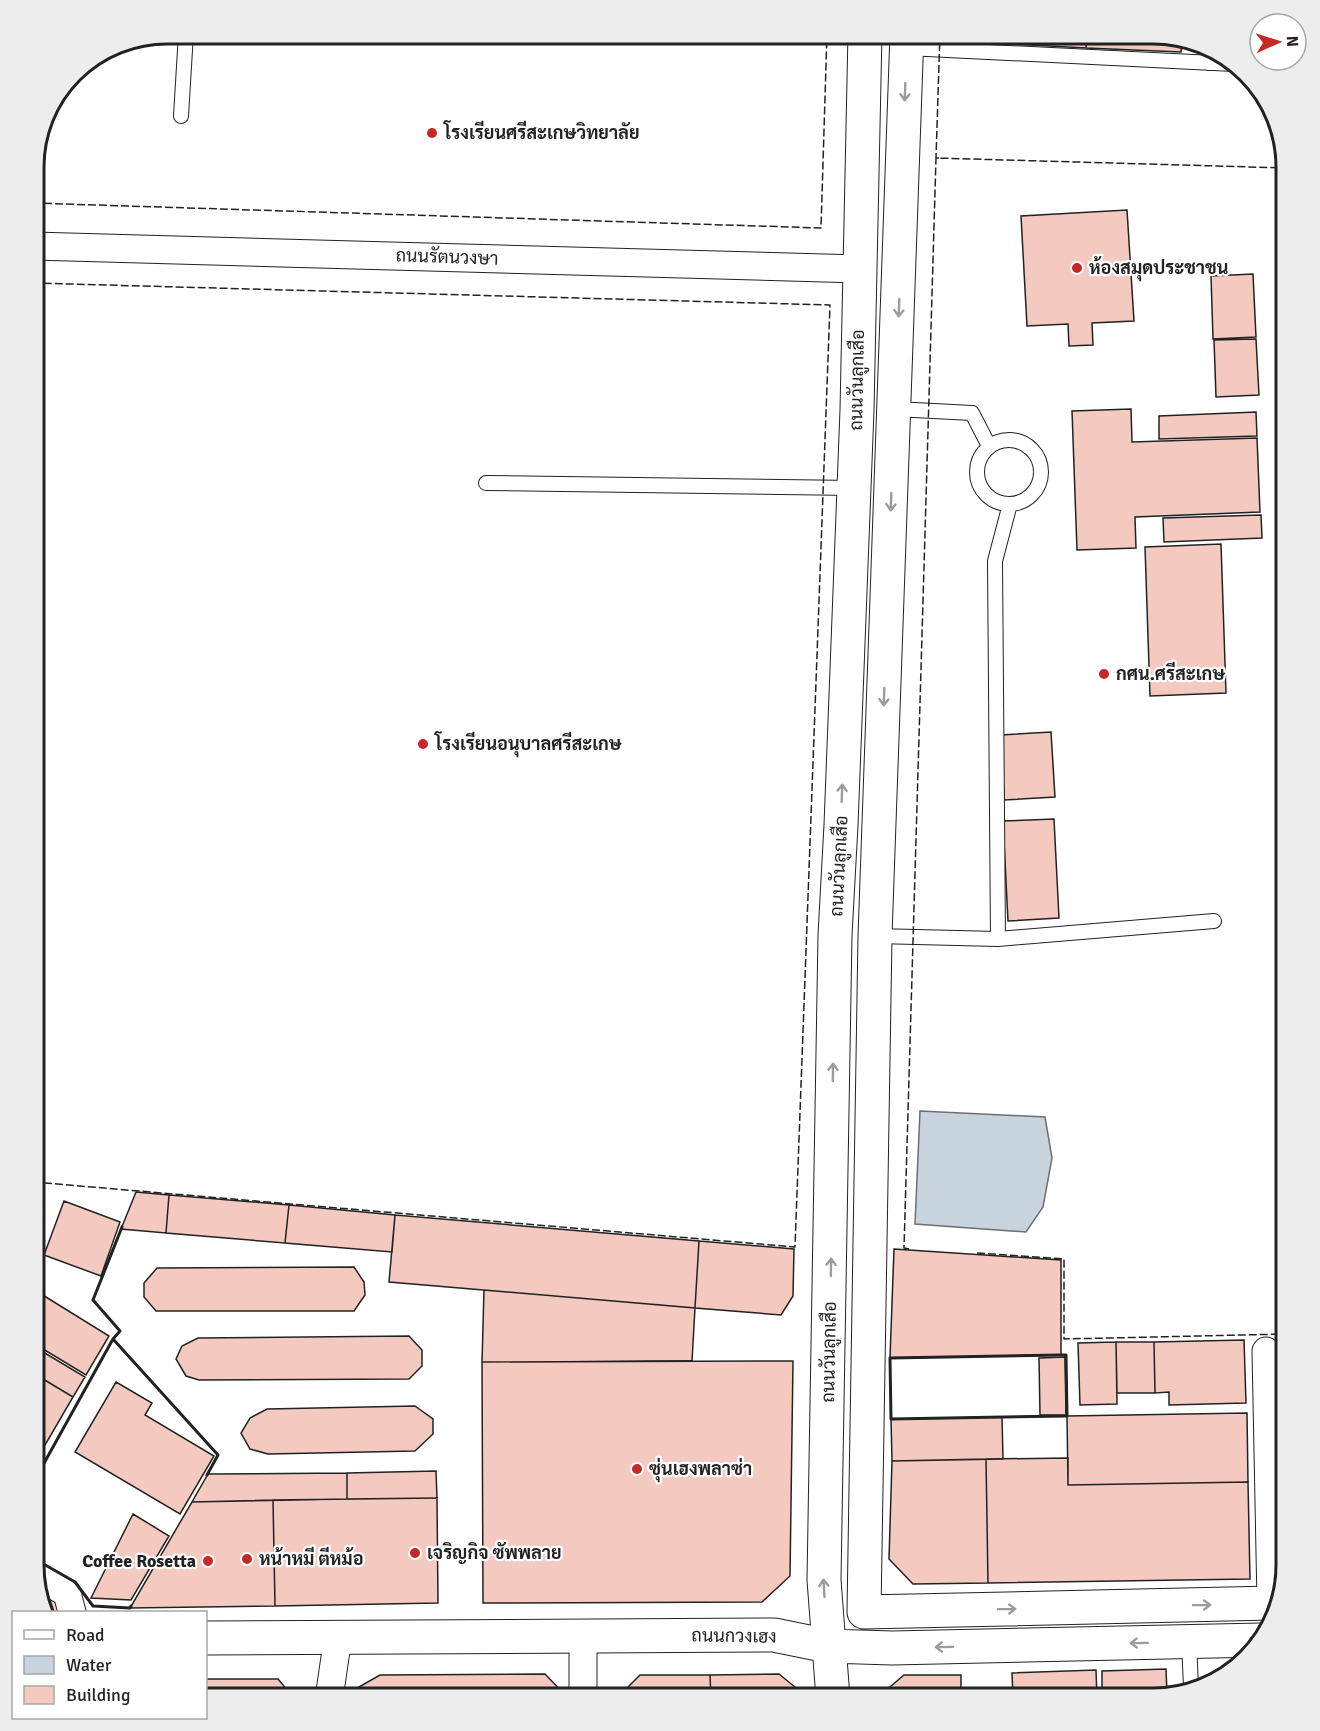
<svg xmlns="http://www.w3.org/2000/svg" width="1320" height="1731" font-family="Signika,Sarabun,sans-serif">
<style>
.water{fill:#c7d3dd;stroke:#6f6f6f;stroke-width:1.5}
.building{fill:#f3c9c0;stroke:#222;stroke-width:1.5}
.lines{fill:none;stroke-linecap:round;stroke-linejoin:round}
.service-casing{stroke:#222;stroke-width:16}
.minor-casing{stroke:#222;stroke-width:29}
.tertiary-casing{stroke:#222;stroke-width:35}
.service{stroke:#fff;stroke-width:14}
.minor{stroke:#fff;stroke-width:27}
.tertiary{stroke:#fff;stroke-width:33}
.fence{stroke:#222;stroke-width:1.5;stroke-dasharray:8 3;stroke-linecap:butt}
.wall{stroke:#222;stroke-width:3}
.oneway{stroke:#9c9c9c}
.poi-dot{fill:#c62828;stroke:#fff;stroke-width:2}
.labels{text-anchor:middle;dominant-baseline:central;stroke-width:4.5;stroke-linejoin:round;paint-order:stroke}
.poi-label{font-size:18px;font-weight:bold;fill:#222;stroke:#fff;text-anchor:start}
.street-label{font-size:18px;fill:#222;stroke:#fff}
.rim{fill:none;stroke:#222;stroke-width:3}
</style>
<rect width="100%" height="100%" fill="#fff"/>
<path class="water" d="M920,1111L1045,1117L1052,1158L1043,1207L1026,1232L915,1224Z"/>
<path class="building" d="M1011,33H1087L1086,48L1011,44Z
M1087,33H1162L1182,39L1181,52L1086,48Z
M1127,210L1134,321L1092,323L1093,345L1069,346L1068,324L1027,326L1021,216Z
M1253,274L1256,337L1213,339L1211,276Z
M1256,339L1259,395L1216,397L1214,340Z
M1131,409L1132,442L1257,438L1260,512L1135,517L1136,548L1077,550L1072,411Z
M1256,412L1257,436L1159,439V416Z
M1261,515L1262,538L1164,542L1163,518Z
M1221,544L1226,693L1150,696L1145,547Z
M1051,732L1055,797L1004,800L1001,735Z
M1054,819L1059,918L1008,921L1003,821Z
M136,1192L169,1195L166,1233L121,1229Z
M169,1195L289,1205L285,1243L166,1233Z
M64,1201L120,1222L101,1276L44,1255Z
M289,1205L395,1215L392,1252L285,1243Z
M395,1215L699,1241L695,1308L389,1282Z
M699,1241L794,1249L793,1296L781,1315L695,1308Z
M894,1249L1061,1260V1355L890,1358Z
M354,1267L364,1282L365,1295L354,1311H156L144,1297V1283L157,1268Z
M33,1289L109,1336L86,1375L33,1343Z
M484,1290L695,1308L692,1361L482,1362Z
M409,1336L422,1350V1366L409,1379L199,1380L186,1376L176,1359L182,1346L198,1338Z
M1244,1340L1246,1403L1169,1405V1392L1155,1393L1154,1342Z
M1116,1342L1117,1404L1080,1405L1078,1343Z
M1116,1342H1154L1155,1393H1117Z
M33,1346L85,1377L73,1397L33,1373Z
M1065,1357L1066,1415H1040L1039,1358Z
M793,1361L790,1576L762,1602L483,1603L482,1362Z
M33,1373L73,1397L34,1464H33Z
M116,1382L152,1403L145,1415L214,1456L180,1514L75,1452Z
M415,1406L433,1419V1434L415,1451L268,1454L250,1449L241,1433L250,1418L267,1409Z
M1247,1413L1248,1482L1068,1485L1067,1416Z
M1002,1417L1003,1459L892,1461L891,1419Z
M1068,1458V1485L1248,1482L1250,1579L988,1583L986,1459Z
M986,1459L988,1583L913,1584L889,1559L892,1461Z
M436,1471L437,1498L347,1499V1473Z
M347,1473V1499L192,1502L208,1474Z
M437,1498L438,1603L275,1606L273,1500Z
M273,1500L275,1606L130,1608L192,1502Z
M133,1514L169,1536L131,1600L91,1598Z
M41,1591L56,1596L58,1612H48Z
M1166,1669L1167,1694L1154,1698H1102V1671Z
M1233,1669L1227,1676L1217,1679L1216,1670Z
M1096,1670L1097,1698H1013L1012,1673Z
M545,1674L568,1698H349L350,1692L380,1675Z
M779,1674L795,1687V1698H711L710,1675Z
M640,1675H710L711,1698H617Z
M904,1675H961V1698H877Z
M206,1679H278L294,1698H206Z"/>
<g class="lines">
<defs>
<path id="service" d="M907,48L1234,64
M1208,63L1209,48
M181,116L186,33
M895,409L972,413L989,446
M977 472a32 32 0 1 1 64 0a32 32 0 1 1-64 0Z
M486,483L854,488
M875,936L998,939L1214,921
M998,939L995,561L1010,504
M1189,1642L1191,1687"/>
<path id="minor" d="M33,246L860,269
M1266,1351L1271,1603
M36,1576L67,1593L72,1612
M583,1636V1698
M329,1698L338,1637"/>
<path id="tertiary" d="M864,1612L875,936L907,33
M864,1612L1277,1603
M206,1638L774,1635L828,1646L892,1648L1261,1640
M833,1698L824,1580L835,935L841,825L857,410L865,33"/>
</defs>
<use href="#service" class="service-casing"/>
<use href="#minor" class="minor-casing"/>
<use href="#tertiary" class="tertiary-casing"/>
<use href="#service" class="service"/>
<use href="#minor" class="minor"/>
<use href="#tertiary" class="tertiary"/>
<path class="fence" d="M939,158H936L940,33
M33,203L821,228L827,33
M33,1182L795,1247L830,305L33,283
M909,1249L904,1248L936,158L1287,168
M977,1253L1064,1259V1339L1287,1334"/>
<path class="wall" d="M122,1227L93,1300L120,1331L113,1339L218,1455L207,1475
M1061,1355H1066L1067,1416L891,1419L890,1358Z
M33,1483L113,1339
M33,1558L75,1582L93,1606L130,1608L131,1606"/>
</g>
<defs><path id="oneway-shaft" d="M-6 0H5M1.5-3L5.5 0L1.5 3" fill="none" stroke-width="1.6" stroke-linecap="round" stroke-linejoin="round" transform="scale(1.5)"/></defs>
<g class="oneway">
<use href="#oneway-shaft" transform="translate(905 92) rotate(92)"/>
<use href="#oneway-shaft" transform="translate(899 308) rotate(92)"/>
<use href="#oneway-shaft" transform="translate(891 502) rotate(92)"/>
<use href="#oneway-shaft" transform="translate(884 697) rotate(92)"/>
<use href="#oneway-shaft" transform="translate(842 793) rotate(-88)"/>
<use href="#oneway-shaft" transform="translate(833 1072) rotate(-89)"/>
<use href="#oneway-shaft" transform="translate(831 1267) rotate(-89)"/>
<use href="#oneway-shaft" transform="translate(824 1588) rotate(-93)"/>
<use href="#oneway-shaft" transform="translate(1202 1605) rotate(-1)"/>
<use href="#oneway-shaft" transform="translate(1007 1609) rotate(-1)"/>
<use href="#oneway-shaft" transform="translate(1139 1643) rotate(179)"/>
<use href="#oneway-shaft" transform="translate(944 1647) rotate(179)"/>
</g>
<g class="poi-dot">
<circle cx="432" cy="133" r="6"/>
<circle cx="1077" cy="268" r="6"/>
<circle cx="1104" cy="674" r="6"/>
<circle cx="423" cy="744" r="6"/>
<circle cx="637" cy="1469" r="6"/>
<circle cx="415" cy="1553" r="6"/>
<circle cx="247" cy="1559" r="6"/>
<circle cx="208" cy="1561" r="6"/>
</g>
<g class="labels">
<g class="poi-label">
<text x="444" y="133">โรงเรียนศรีสะเกษวิทยาลัย</text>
<text x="1089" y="268">ห้องสมุดประชาชน</text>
<text x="1116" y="674">กศน.ศรีสะเกษ</text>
<text x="435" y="744">โรงเรียนอนุบาลศรีสะเกษ</text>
<text x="649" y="1469">ซุ่นเฮงพลาซ่า</text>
<text x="427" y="1553">เจริญกิจ ซัพพลาย</text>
<text x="259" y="1559">หน้าหมี ตีหม้อ</text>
<text x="196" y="1561" text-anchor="end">Coffee Rosetta</text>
</g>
<g class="street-label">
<text transform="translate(447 257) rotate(2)">ถนนรัตนวงษา</text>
<text transform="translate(857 380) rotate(-89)">ถนนวันลูกเสือ</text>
<text transform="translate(839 866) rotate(-87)">ถนนวันลูกเสือ</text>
<text transform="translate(829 1352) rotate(-89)">ถนนวันลูกเสือ</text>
<text transform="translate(734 1636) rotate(1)">ถนนกวงเฮง</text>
</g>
</g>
<path d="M0 0H1320V1731H0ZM167 44H1153A123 123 0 0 1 1276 167V1565A123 123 0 0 1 1153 1688H167A123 123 0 0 1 44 1565V167A123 123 0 0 1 167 44Z" fill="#ededed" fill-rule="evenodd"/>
<path class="rim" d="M167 44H1153A123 123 0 0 1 1276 167V1565A123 123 0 0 1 1153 1688H167A123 123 0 0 1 44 1565V167A123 123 0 0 1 167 44Z"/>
<rect x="12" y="1611" width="195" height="108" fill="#ffffff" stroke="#a7a7a7" stroke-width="1.5"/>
<rect x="24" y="1630" width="30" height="9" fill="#ffffff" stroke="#a7a7a7" stroke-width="1.5"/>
<text x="66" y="1641" font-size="18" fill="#222222">Road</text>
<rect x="24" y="1656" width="30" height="18" fill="#c7d3dd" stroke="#a7a7a7" stroke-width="1.5"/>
<text x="66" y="1671" font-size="18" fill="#222222">Water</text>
<rect x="24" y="1686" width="30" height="18" fill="#f3c9c0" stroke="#a7a7a7" stroke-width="1.5"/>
<text x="66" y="1701" font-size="18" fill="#222222">Building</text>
<g transform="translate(1278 42) rotate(87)"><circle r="28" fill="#ffffff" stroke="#a7a7a7" stroke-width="1.5"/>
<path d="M0-4.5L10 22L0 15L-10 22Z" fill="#c62828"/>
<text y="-9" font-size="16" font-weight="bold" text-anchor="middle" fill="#222222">N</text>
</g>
</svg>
